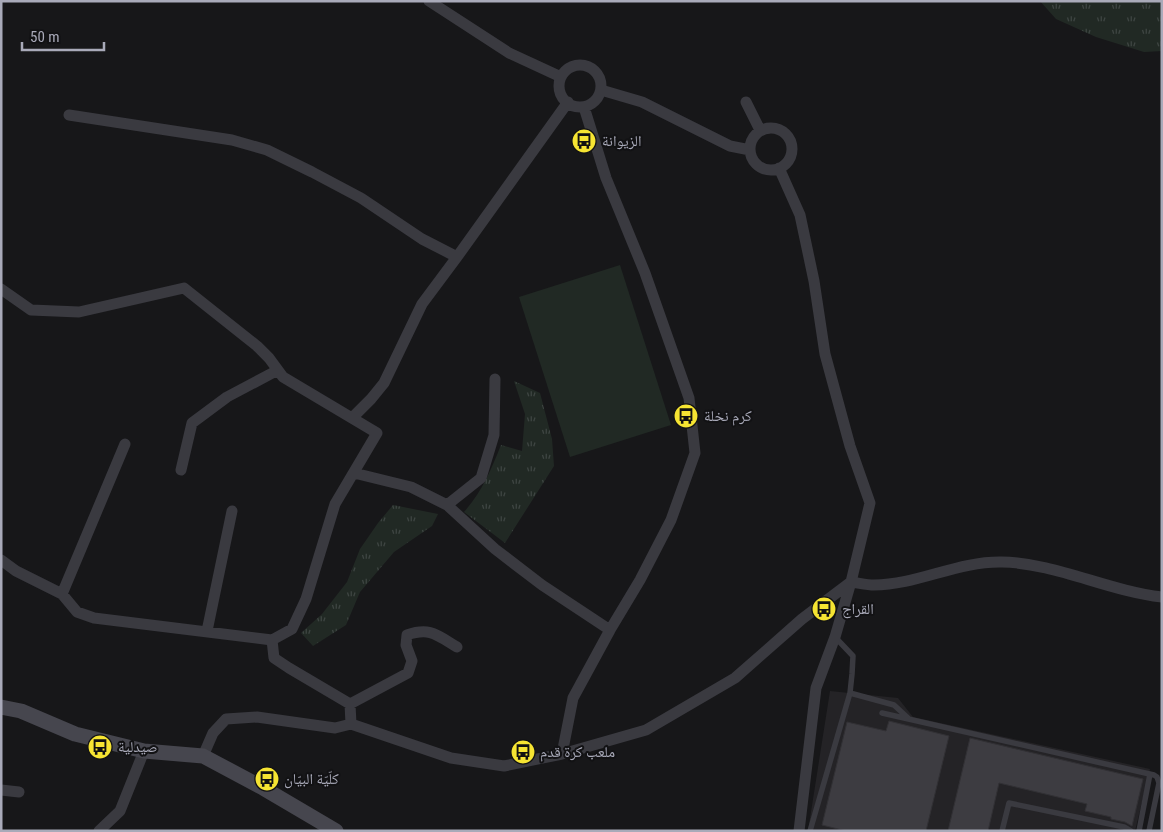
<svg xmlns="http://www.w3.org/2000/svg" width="1163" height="832" font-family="'Roboto Condensed','Noto Naskh Arabic',sans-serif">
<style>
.built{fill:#242326}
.grass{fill:url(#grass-tufts)}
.garden{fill:#212924}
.building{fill:#3d3c41;stroke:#323135}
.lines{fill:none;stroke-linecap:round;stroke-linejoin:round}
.lane{stroke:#3a3a40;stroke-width:5.5}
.street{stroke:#3a3a40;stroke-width:11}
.secondary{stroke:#46464e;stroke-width:15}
.labels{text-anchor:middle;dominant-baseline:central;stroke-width:4;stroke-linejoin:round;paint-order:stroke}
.poi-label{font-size:15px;fill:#a9aab9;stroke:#121214;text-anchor:start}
</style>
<defs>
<pattern id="grass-tufts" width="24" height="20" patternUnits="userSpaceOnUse" patternTransform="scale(1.25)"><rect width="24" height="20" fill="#212924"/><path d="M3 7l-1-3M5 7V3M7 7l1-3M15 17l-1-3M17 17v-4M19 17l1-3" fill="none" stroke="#3e4542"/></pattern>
</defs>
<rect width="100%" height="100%" fill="#171719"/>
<path class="built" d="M830,691L898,698L913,717L1150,769L1135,831H808Z"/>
<path class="grass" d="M1040,1H1162V51L1144,52L1096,37L1056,19Z
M514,381L540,393L552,439L554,466L505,543L464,512C482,492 491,470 501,445L522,451L525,414Z
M393,505L438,514L432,526L394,552L360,592L346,625L313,646L301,633L322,614L347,582L360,549L378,523Z"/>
<path class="garden" d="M620,265L671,425L570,457L519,297Z"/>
<path class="building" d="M889,721L949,736L926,831H846L822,825L847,722L886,731Z
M970,738L1143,779L1132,826L1125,822L1111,819V817L1085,811L1087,804L999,783L988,831H948Z"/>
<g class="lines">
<path class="lane" d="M850,693L894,705L908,718
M882,713L1154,775L1157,777L1159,783L1149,831
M810,831L850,693L852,674L853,656L835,637
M1002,831L1009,803L1124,827L1131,831
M1139,831L1150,774"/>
<path class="street" d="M429,1L509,53L561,77
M559 86a21 21 0 1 1 42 0a21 21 0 1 1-42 0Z
M601,90L642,102L730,146L750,150
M746,102L760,130
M69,115L232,140L267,150L312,172L361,198L422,239L457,257
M750 149a21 21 0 1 1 42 0a21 21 0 1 1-42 0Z
M1,289L31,310L79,312L184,288L257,346L269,358L283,377L377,433L335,504L306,599L292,629L272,640L274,658L289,668L350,704L351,724L335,728L257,717L226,719L213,733L203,756
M352,418L371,399L384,383L422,304L457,257L568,102
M181,470L192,423L227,397L278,370
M354,473L411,487L447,505L495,549L542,585L610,630
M447,505L481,478L494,435L495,379
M1,560L16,571L62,594L77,612L94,618L272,640
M62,594L125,444
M207,631L232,511
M350,704L408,673L412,661L406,645L407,635C430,627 437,635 457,647
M351,724L451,758L504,766L562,754L646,730L735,678L802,619L851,582L870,503L850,446L825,354L814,281L800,215L779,168
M562,754L573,698L610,630L640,580L671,520L695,453L689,398L645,273L606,178L584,107
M1,790L19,792
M99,831L120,811L144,751
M799,831L816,688L835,637L851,582C859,583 867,585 874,585C917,585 958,561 1002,562C1055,563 1108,591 1162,597"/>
<path class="secondary" d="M1,707L21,711L75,734L144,751L203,756L263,788L336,831"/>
</g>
<defs>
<symbol id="bus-disc" viewBox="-11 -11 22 22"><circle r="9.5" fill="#f6e432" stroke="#121214"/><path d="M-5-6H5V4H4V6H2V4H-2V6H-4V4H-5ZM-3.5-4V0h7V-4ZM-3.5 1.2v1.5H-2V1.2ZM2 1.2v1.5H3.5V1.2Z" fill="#111"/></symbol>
</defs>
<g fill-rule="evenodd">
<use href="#bus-disc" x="570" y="127" width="28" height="28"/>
<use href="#bus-disc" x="672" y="402" width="28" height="28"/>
<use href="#bus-disc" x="810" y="595" width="28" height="28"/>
<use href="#bus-disc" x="86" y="733" width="28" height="28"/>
<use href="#bus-disc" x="509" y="738" width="28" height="28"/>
<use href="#bus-disc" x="253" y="765" width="28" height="28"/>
</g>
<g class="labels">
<g class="poi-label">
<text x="602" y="141">الزيوانة</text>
<text x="704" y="416">كرم نخلة</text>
<text x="842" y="609">القراج</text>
<text x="118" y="747">صيدلية</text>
<text x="540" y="752">ملعب كرة قدم</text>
<text x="284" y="779">كلّيّة البيّان</text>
</g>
</g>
<rect width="1163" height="832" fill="none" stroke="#a9aab9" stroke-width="5"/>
<path d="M22 42v8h82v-8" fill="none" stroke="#a9aab9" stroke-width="2.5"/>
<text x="30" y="42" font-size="15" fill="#a9aab9" stroke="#121214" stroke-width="4" paint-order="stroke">50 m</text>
</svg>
